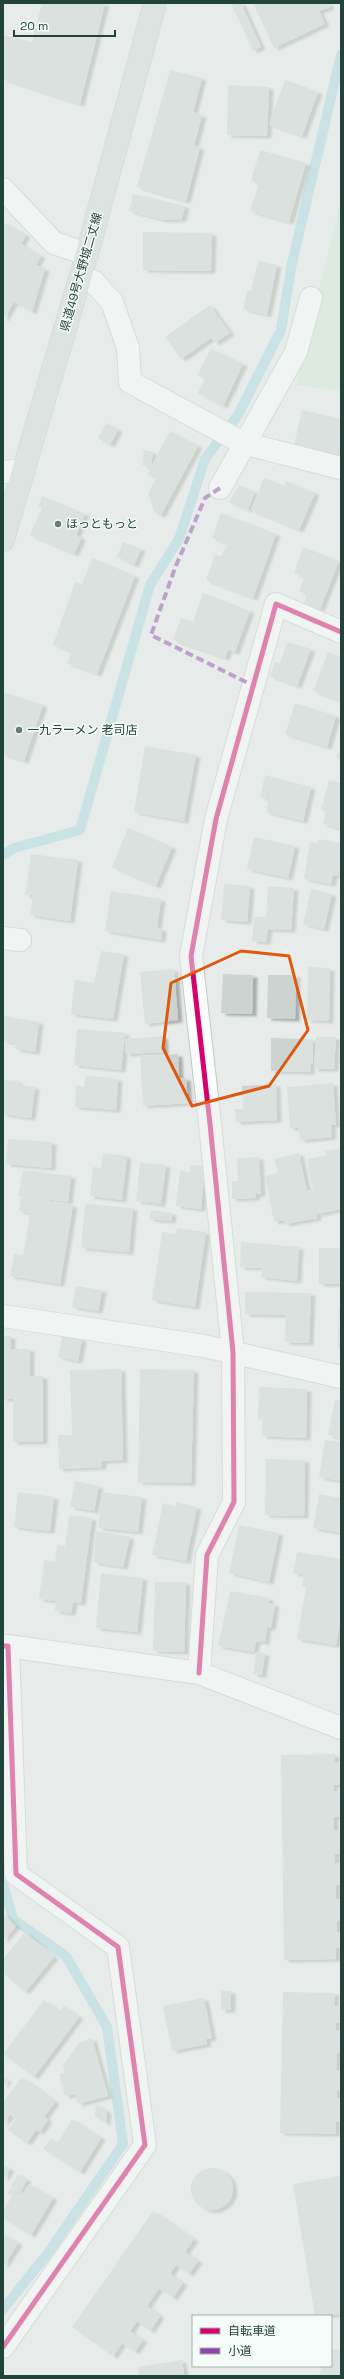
<svg xmlns="http://www.w3.org/2000/svg" width="344" height="2379" font-family="'Space Grotesk','Noto Sans JP',sans-serif">
<style>
.green{fill:#cee6d6}
.lines{fill:none;stroke-linecap:round;stroke-linejoin:round}
.stream{stroke:#a3d5df;stroke-width:10}
.building{fill:#cdd3d1;filter:url(#shadow)}
.minor-casing{stroke:#c4c9c7;stroke-width:24}
.major-casing{stroke:#c1cbc9;stroke-width:24}
.minor{stroke:#fbfcfc;stroke-width:22}
.major{stroke:#ced8d5;stroke-width:22}
.quiet{stroke:#8e44ad;stroke-width:4;stroke-dasharray:8 4;stroke-linecap:butt}
.cycleway-casing{stroke:#f5fbf8;stroke-width:8}
.cycleway{stroke:#d6006c;stroke-width:5}
.marked{fill:none;stroke:#de580e;stroke-width:3;stroke-linejoin:round}
.poi-dot{fill:#667e78;stroke:#f5fbf8;stroke-width:1.5}
.labels{text-anchor:middle;dominant-baseline:central;stroke-width:3;stroke-linejoin:round;paint-order:stroke}
.street-label{font-size:12px;fill:#21433a;stroke:#f5fbf8}
.poi-label{font-size:12px;fill:#21433a;stroke:#f5fbf8;text-anchor:start}
</style>
<defs>
<filter id="shadow"><feDropShadow dx="4.5" dy="2.5" stdDeviation="1" flood-color="#0004"/></filter>
</defs>
<rect width="100%" height="100%" fill="#e7ecea"/>
<path class="green" d="M341,199V391L296,385Z"/>
<g class="lines">
<path class="stream" d="M3,855L14,848L80,830L150,585L179,539L205,459L238,415L281,330L292,263L341,55
M3,1884L13,1919L66,1956L107,2027L123,2144L48,2253L3,2309"/>
</g>
<path class="building" d="M42,3H105L80,104L3,79V35L32,42Z
M231,3H241L261,47L253,51Z
M253,3H328L330,7L319,11L325,24L274,48Z
M170,70L202,78L193,112L202,115L194,146L200,147L186,201L137,187Z
M285,80L318,92L302,136L269,124Z
M228,85L269,87L267,136L227,135Z
M260,150L306,163L289,222L250,211L259,183L251,181Z
M133,194L185,206L182,219L164,220L129,211Z
M3,222L26,235L21,244L41,256L36,265L45,269L32,312L14,302L3,320Z
M143,232L212,233L211,271L143,270Z
M258,261L277,265L267,315L243,309L247,290L251,291Z
M210,305L230,333L215,343L211,338L181,359L165,337Z
M211,349L243,364L223,406L198,393L205,378L197,375Z
M302,410L341,419L339,454L294,445Z
M106,423L118,430L110,445L98,438Z
M170,431L198,446L161,515L154,512L148,493L156,479L147,474L151,467L142,465L144,450L153,452L151,467Z
M264,478L284,486L286,481L315,493L299,530L251,510Z
M239,485L255,492L248,510L229,502Z
M42,496L85,514L76,535L81,538L74,554L30,535L42,508L38,506Z
M221,513L276,534L253,598L206,580L215,554L221,557L227,544L212,538Z
M123,542L141,549L134,565L117,557Z
M303,547L339,561L320,609L304,603L307,594L299,591L304,577L294,573Z
M92,558L135,576L97,674L67,663L72,652L53,645L75,582L82,584Z
M203,593L250,611L235,652L228,650L225,658L173,640L181,618L193,622Z
M287,642L311,649L297,686L270,676L275,662L280,663Z
M328,652L341,657V701L313,691Z
M3,692L43,705L24,761L3,754Z
M295,703L336,716L327,747L285,734Z
M145,746L196,755L184,821L134,812Z
M341,748V760L336,758Z
M265,775L311,787L303,821L266,812L269,799L260,797Z
M329,780L341,783V829L323,824L326,812L321,810Z
M128,828L172,847L156,886L112,867Z
M254,837L295,846L288,878L247,869Z
M319,839L341,843L339,876L333,875L331,884L304,879L310,842L318,843Z
M31,854L78,860L70,921L30,915L33,895H25Z
M224,884L250,886L247,922L221,920Z
M268,886L294,888L291,930L268,929L266,942L252,941L254,917H266Z
M311,889L332,894L324,929L303,924Z
M111,891L161,899L157,928L162,929L161,940L105,931Z
M101,951L124,954L113,1019L71,1014L75,980L94,983Z
M308,967L330,968L329,1021L307,1020Z
M174,969L178,1020L145,1024L140,972Z
M223,974L253,975L252,1014L221,1013Z
M268,975H296L295,1019L267,1018Z
M3,1016L39,1022L35,1052L15,1049L16,1043L3,1041Z
M77,1029L125,1033L121,1070L74,1065Z
M163,1036L164,1052L126,1054L125,1039Z
M316,1037H336L334,1069H314Z
M271,1038L313,1039V1064H311L310,1072L271,1071Z
M178,1054L179,1078H186L188,1103L143,1106L140,1056Z
M86,1075L118,1079L116,1110L75,1107L76,1085L84,1087Z
M3,1080L19,1081L18,1085L35,1087L31,1118L3,1114Z
M333,1083L336,1125H331L332,1137L300,1140L298,1128H290L287,1087Z
M276,1084L277,1120L236,1122L235,1109H243L242,1086Z
M8,1139L52,1142L51,1168L6,1164Z
M341,1148V1209L317,1214L307,1159L327,1155L325,1151Z
M103,1153L127,1156L122,1200L90,1196L93,1167L101,1168Z
M299,1153L307,1191L312,1190L317,1218L285,1224L284,1220L274,1222L265,1176L278,1173L274,1159Z
M259,1157L261,1194H256L255,1198L232,1199V1181H238L237,1158Z
M140,1163L166,1165L161,1204L136,1201Z
M190,1165L205,1166L201,1209L176,1206L180,1171L190,1172Z
M23,1170L71,1176L68,1202L30,1197L73,1205L60,1284L10,1276L14,1254L23,1255L30,1213L19,1211L21,1196H18Z
M85,1204L133,1208L129,1252L81,1248Z
M151,1210L172,1213L171,1221L149,1219Z
M177,1228L206,1232L195,1307L152,1300L162,1232L176,1234Z
M241,1242L299,1247L297,1281L261,1277L262,1268L240,1267Z
M319,1248H341V1284H319Z
M76,1286L102,1290L98,1311L72,1307Z
M245,1292L311,1293L309,1343L285,1342L286,1315L245,1314Z
M339,1307H341V1349H338Z
M63,1335L82,1339L78,1361L58,1357Z
M3,1336H11V1349H30V1376H43V1442H13V1399H3Z
M121,1369L123,1460L102,1461V1467L59,1469L58,1435H72L70,1370Z
M140,1369L194,1370L191,1483L138,1482Z
M259,1387L307,1389L306,1438L262,1436L263,1419H258Z
M335,1400L341,1401V1438L328,1435Z
M325,1440L341,1442V1481L319,1477Z
M266,1459L305,1460L304,1516L265,1515Z
M75,1481L99,1486L94,1511L70,1507Z
M18,1492L54,1497L50,1531L14,1527Z
M102,1492L142,1497L138,1532L98,1528Z
M319,1494L341,1498V1533L313,1528Z
M176,1502L197,1507L186,1561L152,1555L163,1503L176,1507Z
M69,1515L92,1518L81,1603L73,1602L71,1613L55,1611L56,1601L39,1599L44,1560L55,1562L57,1545L65,1546Z
M239,1525L279,1533L269,1582L229,1573Z
M96,1531L130,1537L123,1567L94,1562Z
M297,1552L341,1559V1615L336,1645L297,1639L306,1587L302,1586L304,1574L293,1573Z
M101,1573L143,1578L137,1632L96,1628Z
M155,1582H186L184,1652L153,1651Z
M230,1591L270,1598L268,1603L275,1604L271,1628L267,1627L265,1642L256,1641L254,1652L218,1646Z
M256,1652L265,1653L262,1675L253,1674Z
M335,1754V1762H341V1785H333L334,1792L341,1791V1817H334V1830H341V1854H335V1863H341V1885H336V1899H341V1920L337,1921V1932H341V1948H336V1959L284,1960L281,1755Z
M3,1913L16,1926L3,1941Z
M25,1932L54,1957L25,1992L3,1973V1959Z
M221,1991H231V2010H221Z
M283,1992L335,1993L334,2006H341V2023H336L335,2030H341V2053H337L336,2070L341,2071V2091H337V2098H341V2122H336V2134L280,2133Z
M204,1998L212,2038L206,2039L207,2044L172,2051L163,2006Z
M44,2000L60,2012L64,2006L79,2017L34,2077L3,2054Z
M92,2038L108,2096L78,2104L75,2094L65,2096L59,2074L65,2073L63,2065L79,2043Z
M3,2077L7,2080L3,2086Z
M22,2077L55,2102L44,2117L48,2120L40,2132L36,2130L27,2143L8,2130L16,2119L11,2115L30,2089L3,2124V2102Z
M96,2104L107,2111L106,2123L95,2116Z
M72,2119L101,2138L80,2172L43,2149L51,2138L58,2142Z
M3,2165L10,2169L3,2180Z
M191 2189a21 21 0 1 1 42 0a21 21 0 1 1-42 0Z
M18,2174L27,2180L20,2192L11,2186Z
M341,2176V2314L315,2316L293,2184Z
M29,2184L53,2198L31,2235L3,2218V2211L12,2196L7,2194L11,2187L22,2195Z
M153,2211L194,2239L185,2252L198,2261L189,2274L176,2265L170,2274L183,2283L173,2298L159,2288L147,2306L160,2316L150,2331L137,2321L130,2331L143,2340L135,2352L122,2343L113,2356L72,2327Z
M3,2234L18,2243L3,2267Z
M331,2348L341,2351V2376H319L322,2366H331Z
M182,2360L184,2374L139,2376L138,2367Z"/>
<g class="lines">
<defs>
<path id="minor" d="M3,189L54,243L87,254
M80,279L93,281L112,302L128,348L130,382L243,443L341,468
M3,472L23,470
M220,488L296,352L311,298
M3,938L20,940
M3,1316L204,1346L341,1377
M3,1646H8L16,1874L118,1947L145,2145L3,2347
M8,1646L199,1673L341,1728
M199,1673L207,1555L234,1502L233,1352L210,1124L191,956L216,819L276,604L341,632"/>
<path id="major" d="M3,540L87,254L155,3"/>
</defs>
<use href="#minor" class="minor-casing"/>
<use href="#major" class="major-casing"/>
<use href="#minor" class="minor"/>
<use href="#major" class="major"/>
<path class="quiet" d="M220,488L205,498L175,568L151,635L254,686"/>
<defs>
<path id="cycleway" d="M3,1646H8L16,1874L118,1947L145,2145L3,2347
M199,1673L207,1555L234,1502L233,1352L210,1124L191,956L216,819L276,604L341,632"/>
</defs>
<use href="#cycleway" class="cycleway-casing"/>
<use href="#cycleway" class="cycleway"/>
</g>
<path d="M0 0H344V2379H0ZM241,951L289,956L308,1030L269,1086L192,1106L163,1048L171,983Z" fill="#e7ecea" fill-opacity=".55" fill-rule="evenodd"/>
<path class="marked" d="M241,951L289,956L308,1030L269,1086L192,1106L163,1048L171,983Z"/>
<g class="poi-dot">
<circle cx="58" cy="524" r="4"/>
<circle cx="19" cy="730" r="4"/>
</g>
<g class="labels">
<g class="street-label">
<text transform="translate(81 272) rotate(-74)">県道49号大野城二丈線</text>
</g>
<g class="poi-label">
<text x="66" y="524">ほっともっと</text>
<text x="27" y="730">一九ラーメン 老司店</text>
</g>
</g>
<rect width="344" height="2379" fill="none" stroke="#21433a" stroke-width="8"/>
<rect x="192" y="2315" width="140" height="52" fill="#f5fbf8" stroke="#a0b1ac"/>
<rect x="200" y="2328" width="20" height="6" fill="#d6006c" stroke="#a0b1ac"/>
<text x="228" y="2335" font-size="12" fill="#21433a">自転車道</text>
<rect x="200" y="2348" width="20" height="6" fill="#8e44ad" stroke="#a0b1ac"/>
<text x="228" y="2355" font-size="12" fill="#21433a">小道</text>
<path d="M14 30v6h101v-6" fill="none" stroke="#21433a" stroke-width="2"/>
<text x="20" y="30" font-size="12" fill="#21433a" stroke="#f5fbf8" stroke-width="3" paint-order="stroke">20 m</text>
</svg>
